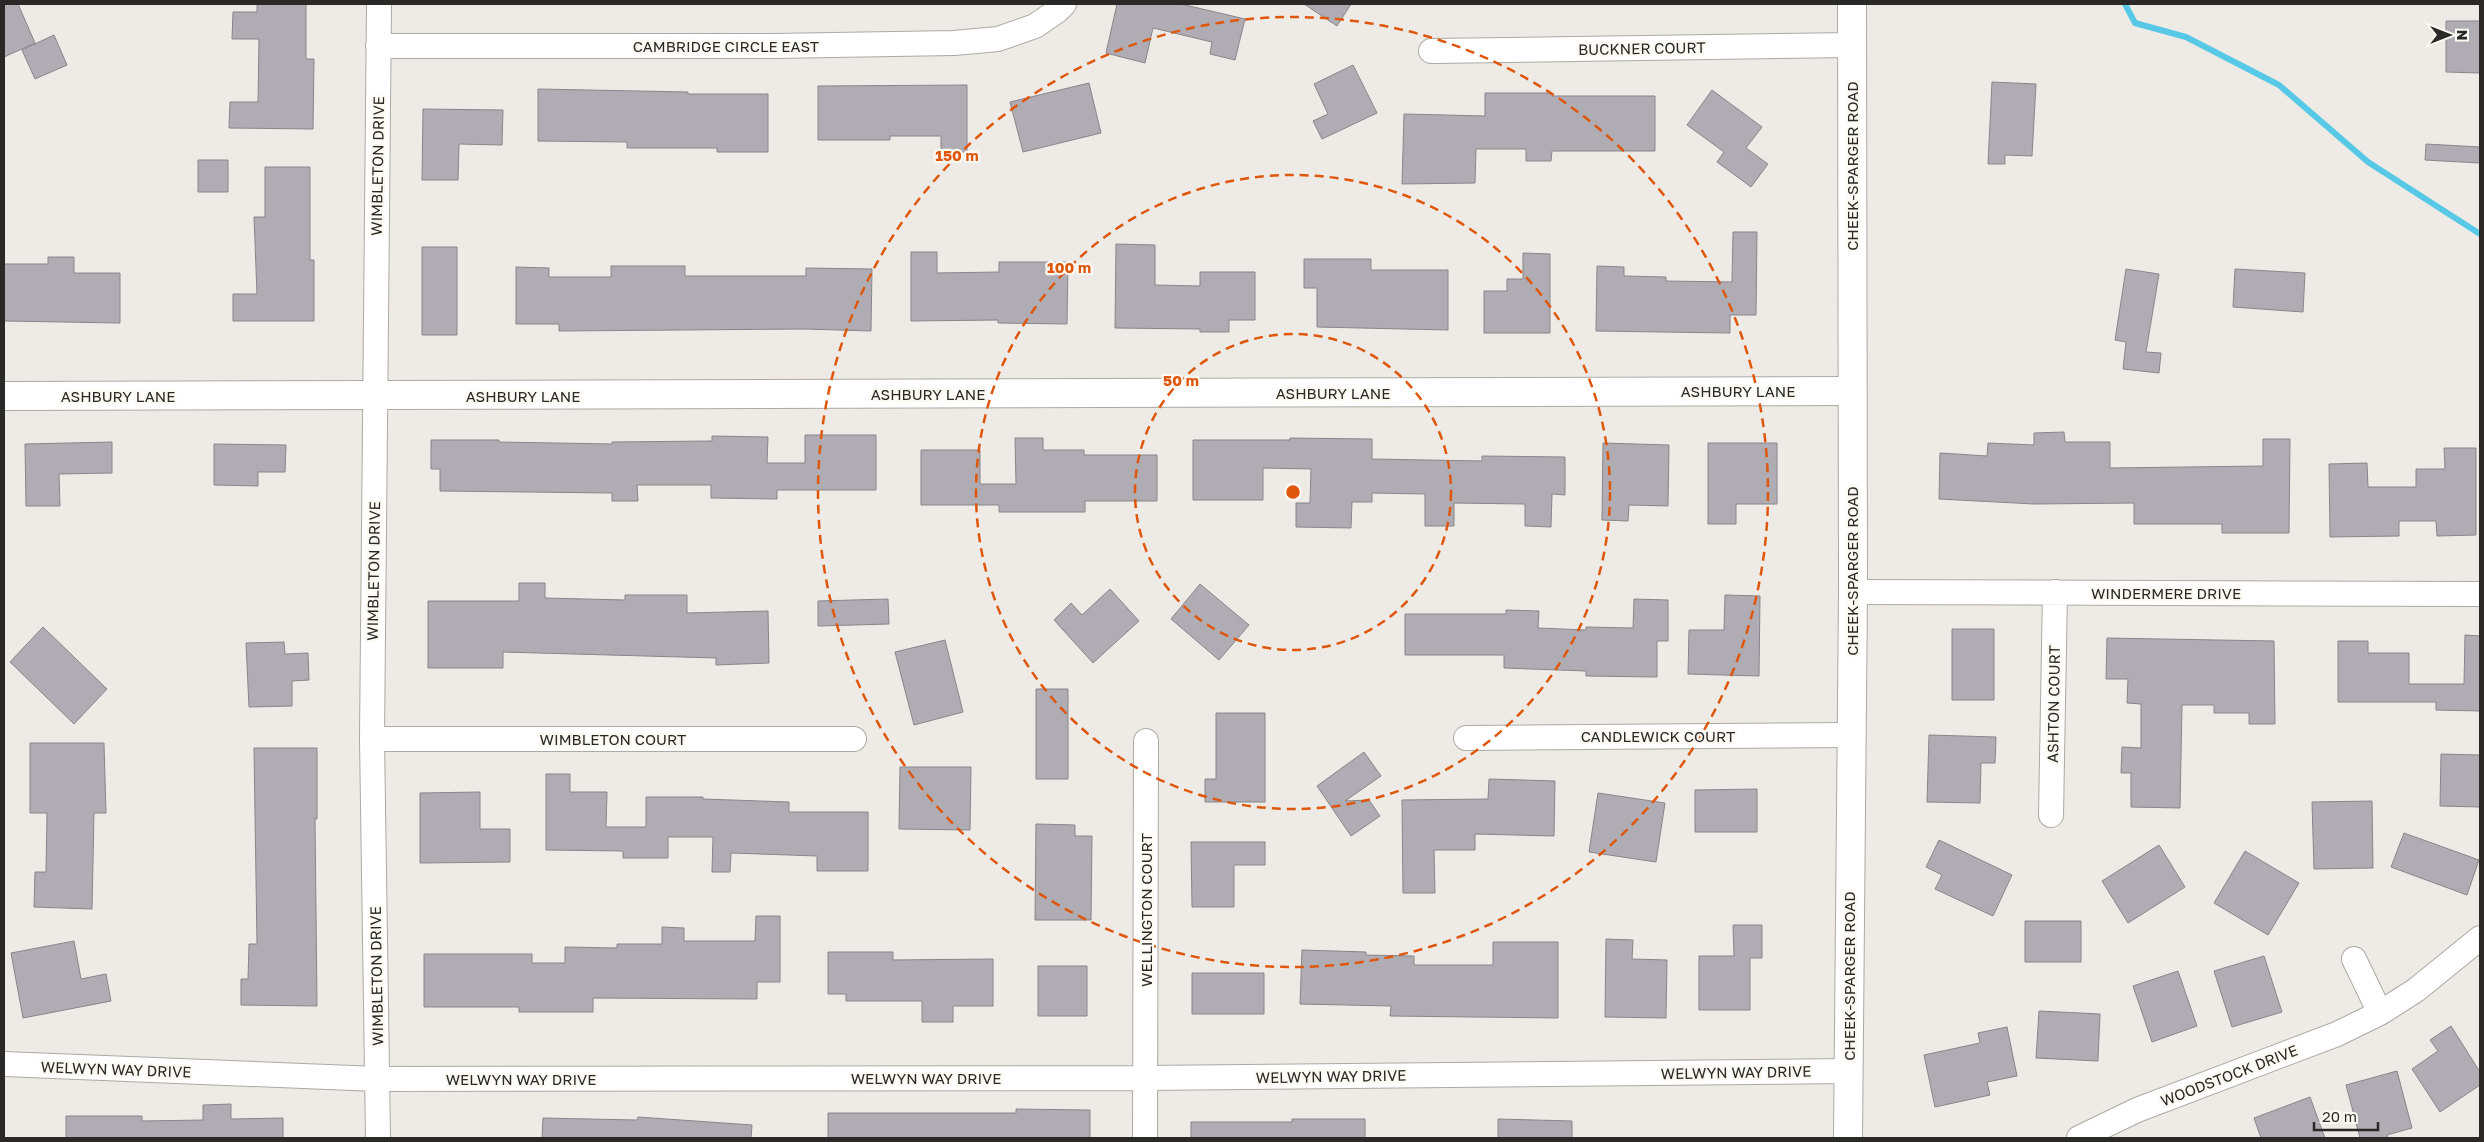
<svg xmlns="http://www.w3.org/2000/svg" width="2484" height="1142" font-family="'Golos Text',sans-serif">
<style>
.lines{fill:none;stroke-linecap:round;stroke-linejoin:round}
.stream{stroke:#57c9e7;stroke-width:6}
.building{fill:#afadb3;stroke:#87868b}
.minor-casing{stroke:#ada9a4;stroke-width:26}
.tertiary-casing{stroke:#ada9a4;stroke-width:30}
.secondary-casing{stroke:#ada9a4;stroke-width:30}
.minor{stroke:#fff;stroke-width:24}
.tertiary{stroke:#fff;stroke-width:28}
.secondary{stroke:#fff;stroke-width:28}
.ring{fill:none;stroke:#de570d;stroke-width:2.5;stroke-dasharray:9 6}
.labels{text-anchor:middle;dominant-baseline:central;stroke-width:4.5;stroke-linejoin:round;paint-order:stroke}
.street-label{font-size:15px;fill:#2a2927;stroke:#fcf8f2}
.centre{fill:#de570d;stroke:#fcf8f2;stroke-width:2.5}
.ring-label{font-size:15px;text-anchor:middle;font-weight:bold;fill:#de570d;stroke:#fcf8f2;stroke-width:4.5;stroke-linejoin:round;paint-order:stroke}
</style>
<rect width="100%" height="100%" fill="#eeeae5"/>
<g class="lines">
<path class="stream" d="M2125,4L2135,23L2186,37L2279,85L2368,162L2480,234"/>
</g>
<path class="building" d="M4,4H18L35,43L4,57Z
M257,4H306V59H314L313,129L229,128L230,102H258L259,39H232L233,12H257Z
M1117,4H1181L1245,19L1235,60L1210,54L1212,42L1153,28L1145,63L1106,53Z
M1304,4H1351L1337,26Z
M2446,21H2480V73L2446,72Z
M54,35L67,65L35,79L22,50Z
M1353,65L1377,113L1322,139L1313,121L1328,114L1314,84Z
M1992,82L2036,84L2032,156L2005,155V164H1988Z
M1089,83L1101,133L1023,152L1010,102Z
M967,85V152H941V136H890V140H818V86Z
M538,89L688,92V94H768V152H717V148H627V142L538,141Z
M1712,90L1762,127L1746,148L1768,164L1751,187L1717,162L1724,152L1687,125Z
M1485,93H1552V96H1655V151H1552L1551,161H1526V149H1476L1475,183L1402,184L1404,114L1485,116Z
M423,109L503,110L502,145L459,144L458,180H422Z
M2426,144L2480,147V163L2425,160Z
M198,160H228V192H198Z
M265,167H310V260H314V321H233V294H257L254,217H265Z
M1733,232H1757L1756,315H1730V333L1596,331L1597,266L1624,267V276L1666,277V281L1732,282Z
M1116,244L1155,245V285L1200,286V272H1255V320H1229V332H1200V329L1115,328Z
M422,247H457V335H422Z
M911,252H937V273L999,272V262H1068L1067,324L998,323V320L911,321Z
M1523,253L1550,254V333H1484V291H1507V279H1523Z
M48,257H74V273H120V323L4,321V264H48Z
M1304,259H1371V270H1448V330L1317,327V288H1304Z
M611,266H685V276H806V268L872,269L871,331L805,329L559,331V324H516V267L549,268V277H611Z
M2126,269L2159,274L2146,352L2161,353L2159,373L2123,369L2126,342L2115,340Z
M2235,269L2305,273L2303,312L2233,307Z
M2064,432L2065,442H2110V468L2263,466V439H2290L2289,533H2222V524H2134V503L2034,504L1939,499L1940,453L1987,456L1988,443L2034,445V433Z
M805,435H876V490H777V499L711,498V485H637L638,501H612V493L440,491V469H431V440H499V442L612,444V442L712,441V436L768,437L767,463H805Z
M1015,438H1043V450H1084V455H1157V501H1085V512H999V505H921V450H980V484H1016Z
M1290,438L1372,439V459L1482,461V456L1565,457V495L1552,494L1551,527L1525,526V504L1454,503V526H1425V494L1372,493V502H1352L1351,528L1296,527V503H1310L1311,469L1263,468V500H1193V440H1290Z
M112,442V473L59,474L60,506H26L25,444Z
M1603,443L1669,445L1668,506L1629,505L1628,521L1602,520Z
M1708,443H1777V504H1736V524H1708Z
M214,444L286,445L285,472H258V486L214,485Z
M2444,448H2476V535L2437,536L2436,521H2399V536L2330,537L2329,464L2367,463L2368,487H2416V469H2445Z
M519,583H545V598L625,600V595H687V613L768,611L769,663L716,665V658L503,652V668H428V601H519Z
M1200,584L1249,625L1219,660L1171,619Z
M1110,589L1139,621L1093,663L1054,620L1071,603L1082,615Z
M1725,595L1760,596L1759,676L1688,674L1689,630H1724Z
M888,599L889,624L818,626V601Z
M1634,599L1668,600V641H1657V677L1586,676V671L1504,668V655H1405V614H1506V610L1539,611L1538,628L1586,630V627L1633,628Z
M43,627L107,689L74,724L10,662Z
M1952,629H1994V700H1952Z
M2465,635L2480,636V711L2436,710V702H2338V641H2368V653H2409V684H2464Z
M2107,638L2274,641L2275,724H2249V713H2214V705H2182L2180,808L2131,807V773H2121L2122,747L2141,748V704L2127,703L2128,679H2106Z
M945,640L963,712L914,725L895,652Z
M284,642L285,654L308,653L309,680L292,681V706L249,707L246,643Z
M1036,689H1068V779H1036Z
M1216,713H1265V802H1205V779H1216Z
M1929,735L1996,737L1995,763H1981L1980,803L1927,802Z
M30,743H104L106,813H94L92,909L34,907L35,872H46L47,813H30Z
M254,748H317V819H315L317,1006L241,1005V979H248L249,944H257Z
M1364,752L1381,776L1345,801L1369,800L1380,816L1351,836L1317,786Z
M2441,754L2480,755V807L2440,806Z
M900,767H971L970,830L899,829Z
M546,774H570V792H607L606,827H646V797H703V799L789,802V812H868V871H817V856L731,853L730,872H712L713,837H668V858H623V851L546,850Z
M1489,779L1555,781L1554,836L1475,834V850H1434L1435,893H1403L1402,800L1488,799Z
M1757,789V832H1695V790Z
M480,792V829H510V862L420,863V793Z
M1598,793L1665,803L1656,862L1589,852Z
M2372,801L2373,868L2314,869L2312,802Z
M1036,824L1075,825V836H1092L1091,920H1035Z
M2404,833L2479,860L2467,895L2391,867Z
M1939,840L2012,875L1993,916L1935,889L1942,875L1926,867Z
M1191,842H1265V865H1234V907H1192Z
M2159,845L2185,887L2128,923L2102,881Z
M2245,851L2299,883L2268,935L2214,903Z
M756,916H780V982H757V999L593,998V1012H519V1007H424V954H532V963H565V947L617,948V944H662V927L684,928V941H755Z
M2025,921H2081V962H2025Z
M1733,925H1762V958H1750V1010H1699V956H1734Z
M1606,939L1633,940L1632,959L1667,960L1666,1018L1605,1017Z
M74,941L81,979L106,974L111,1001L23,1018L11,953Z
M1493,942H1558V1018L1390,1016L1391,1006L1300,1004L1302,950L1366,952V955L1414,956V965H1493Z
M828,952H893V960L993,959V1006H953V1022H922V1001H846V994H828Z
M2264,956L2282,1012L2232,1027L2214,971Z
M1038,966H1087V1016H1038Z
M2178,971L2197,1026L2152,1042L2133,986Z
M1192,973H1264V1014H1192Z
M2039,1011L2100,1014L2098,1061L2036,1058Z
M2451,1026L2480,1072V1085L2440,1112L2412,1069L2438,1051L2430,1040Z
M2007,1027L2017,1076L1987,1082L1990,1095L1935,1107L1924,1055L1980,1043L1978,1033Z
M2397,1071L2412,1128L2387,1135L2388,1138H2360L2346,1085Z
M2310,1097L2325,1138H2261L2254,1118Z
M231,1104V1119L283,1118V1138H66V1116H142V1121L203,1120V1105Z
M1016,1109L1090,1110V1138H828V1113H1016Z
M638,1117L752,1125L751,1138H542L543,1118L637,1120Z
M1292,1119H1365V1138H1191V1122H1292Z
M1498,1119L1572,1121V1138H1498Z"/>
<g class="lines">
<defs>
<path id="minor" d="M378,46H773L954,43L998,39L1035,26L1057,11L1064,4
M1431,51L1852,45
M1853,592L2480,594
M1466,738L1851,735
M372,739H854
M2051,815L2055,592
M2354,959L2380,1013
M4,1064L377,1079L1146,1078L1849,1071
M378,1138L372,739L379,4
M1145,1138L1146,741
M2079,1138L2137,1110L2337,1034L2380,1013L2416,990L2480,938"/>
<path id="tertiary" d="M4,396L1851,391"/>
<path id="secondary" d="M1848,1138L1853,592L1852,4"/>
</defs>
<use href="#minor" class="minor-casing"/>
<use href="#tertiary" class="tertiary-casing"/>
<use href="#secondary" class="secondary-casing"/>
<use href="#minor" class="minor"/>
<use href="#tertiary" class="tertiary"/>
<use href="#secondary" class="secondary"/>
</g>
<g class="ring">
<circle cx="1293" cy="492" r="158"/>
<circle cx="1293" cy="492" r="317"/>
<circle cx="1293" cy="492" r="475"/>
</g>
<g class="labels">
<g class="street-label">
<text x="726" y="46">CAMBRIDGE CIRCLE EAST</text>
<text transform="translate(1642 48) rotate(-1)">BUCKNER COURT</text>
<text transform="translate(377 166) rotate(-89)">WIMBLETON DRIVE</text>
<text transform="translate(1852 166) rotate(-90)">CHEEK-SPARGER ROAD</text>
<text x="1738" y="391">ASHBURY LANE</text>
<text x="1333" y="393">ASHBURY LANE</text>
<text x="928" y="394">ASHBURY LANE</text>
<text x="118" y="396">ASHBURY LANE</text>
<text x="523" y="396">ASHBURY LANE</text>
<text transform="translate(373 571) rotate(-89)">WIMBLETON DRIVE</text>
<text transform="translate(1852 571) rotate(-90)">CHEEK-SPARGER ROAD</text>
<text x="2166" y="593">WINDERMERE DRIVE</text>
<text transform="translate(2053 704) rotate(-89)">ASHTON COURT</text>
<text x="1658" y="736">CANDLEWICK COURT</text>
<text x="613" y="739">WIMBLETON COURT</text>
<text transform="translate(1146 910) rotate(-90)">WELLINGTON COURT</text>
<text transform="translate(376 976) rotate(-91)">WIMBLETON DRIVE</text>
<text transform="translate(1849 976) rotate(-90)">CHEEK-SPARGER ROAD</text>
<text transform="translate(116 1069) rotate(2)">WELWYN WAY DRIVE</text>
<text transform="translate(1736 1072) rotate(-1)">WELWYN WAY DRIVE</text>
<text transform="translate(2229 1075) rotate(-21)">WOODSTOCK DRIVE</text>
<text transform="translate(1331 1076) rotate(-1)">WELWYN WAY DRIVE</text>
<text x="926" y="1078">WELWYN WAY DRIVE</text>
<text x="521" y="1079">WELWYN WAY DRIVE</text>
</g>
</g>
<circle cx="1293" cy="492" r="8" class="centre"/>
<g class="ring-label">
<text x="957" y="161">150 m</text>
<text x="1069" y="273">100 m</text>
<text x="1181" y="386">50 m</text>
</g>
<rect width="2484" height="1142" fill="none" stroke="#2a2927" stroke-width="10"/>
<g transform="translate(2449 35) rotate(90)" stroke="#fcf8f2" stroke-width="4" paint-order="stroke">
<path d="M0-4L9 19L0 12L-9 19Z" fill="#2a2927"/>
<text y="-8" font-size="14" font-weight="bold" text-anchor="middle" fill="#2a2927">N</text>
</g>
<path d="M2314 1122v8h64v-8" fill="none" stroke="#2a2927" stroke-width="2.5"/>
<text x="2322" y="1122" font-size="15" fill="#2a2927" stroke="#fcf8f2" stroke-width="4" paint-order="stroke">20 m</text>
</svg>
